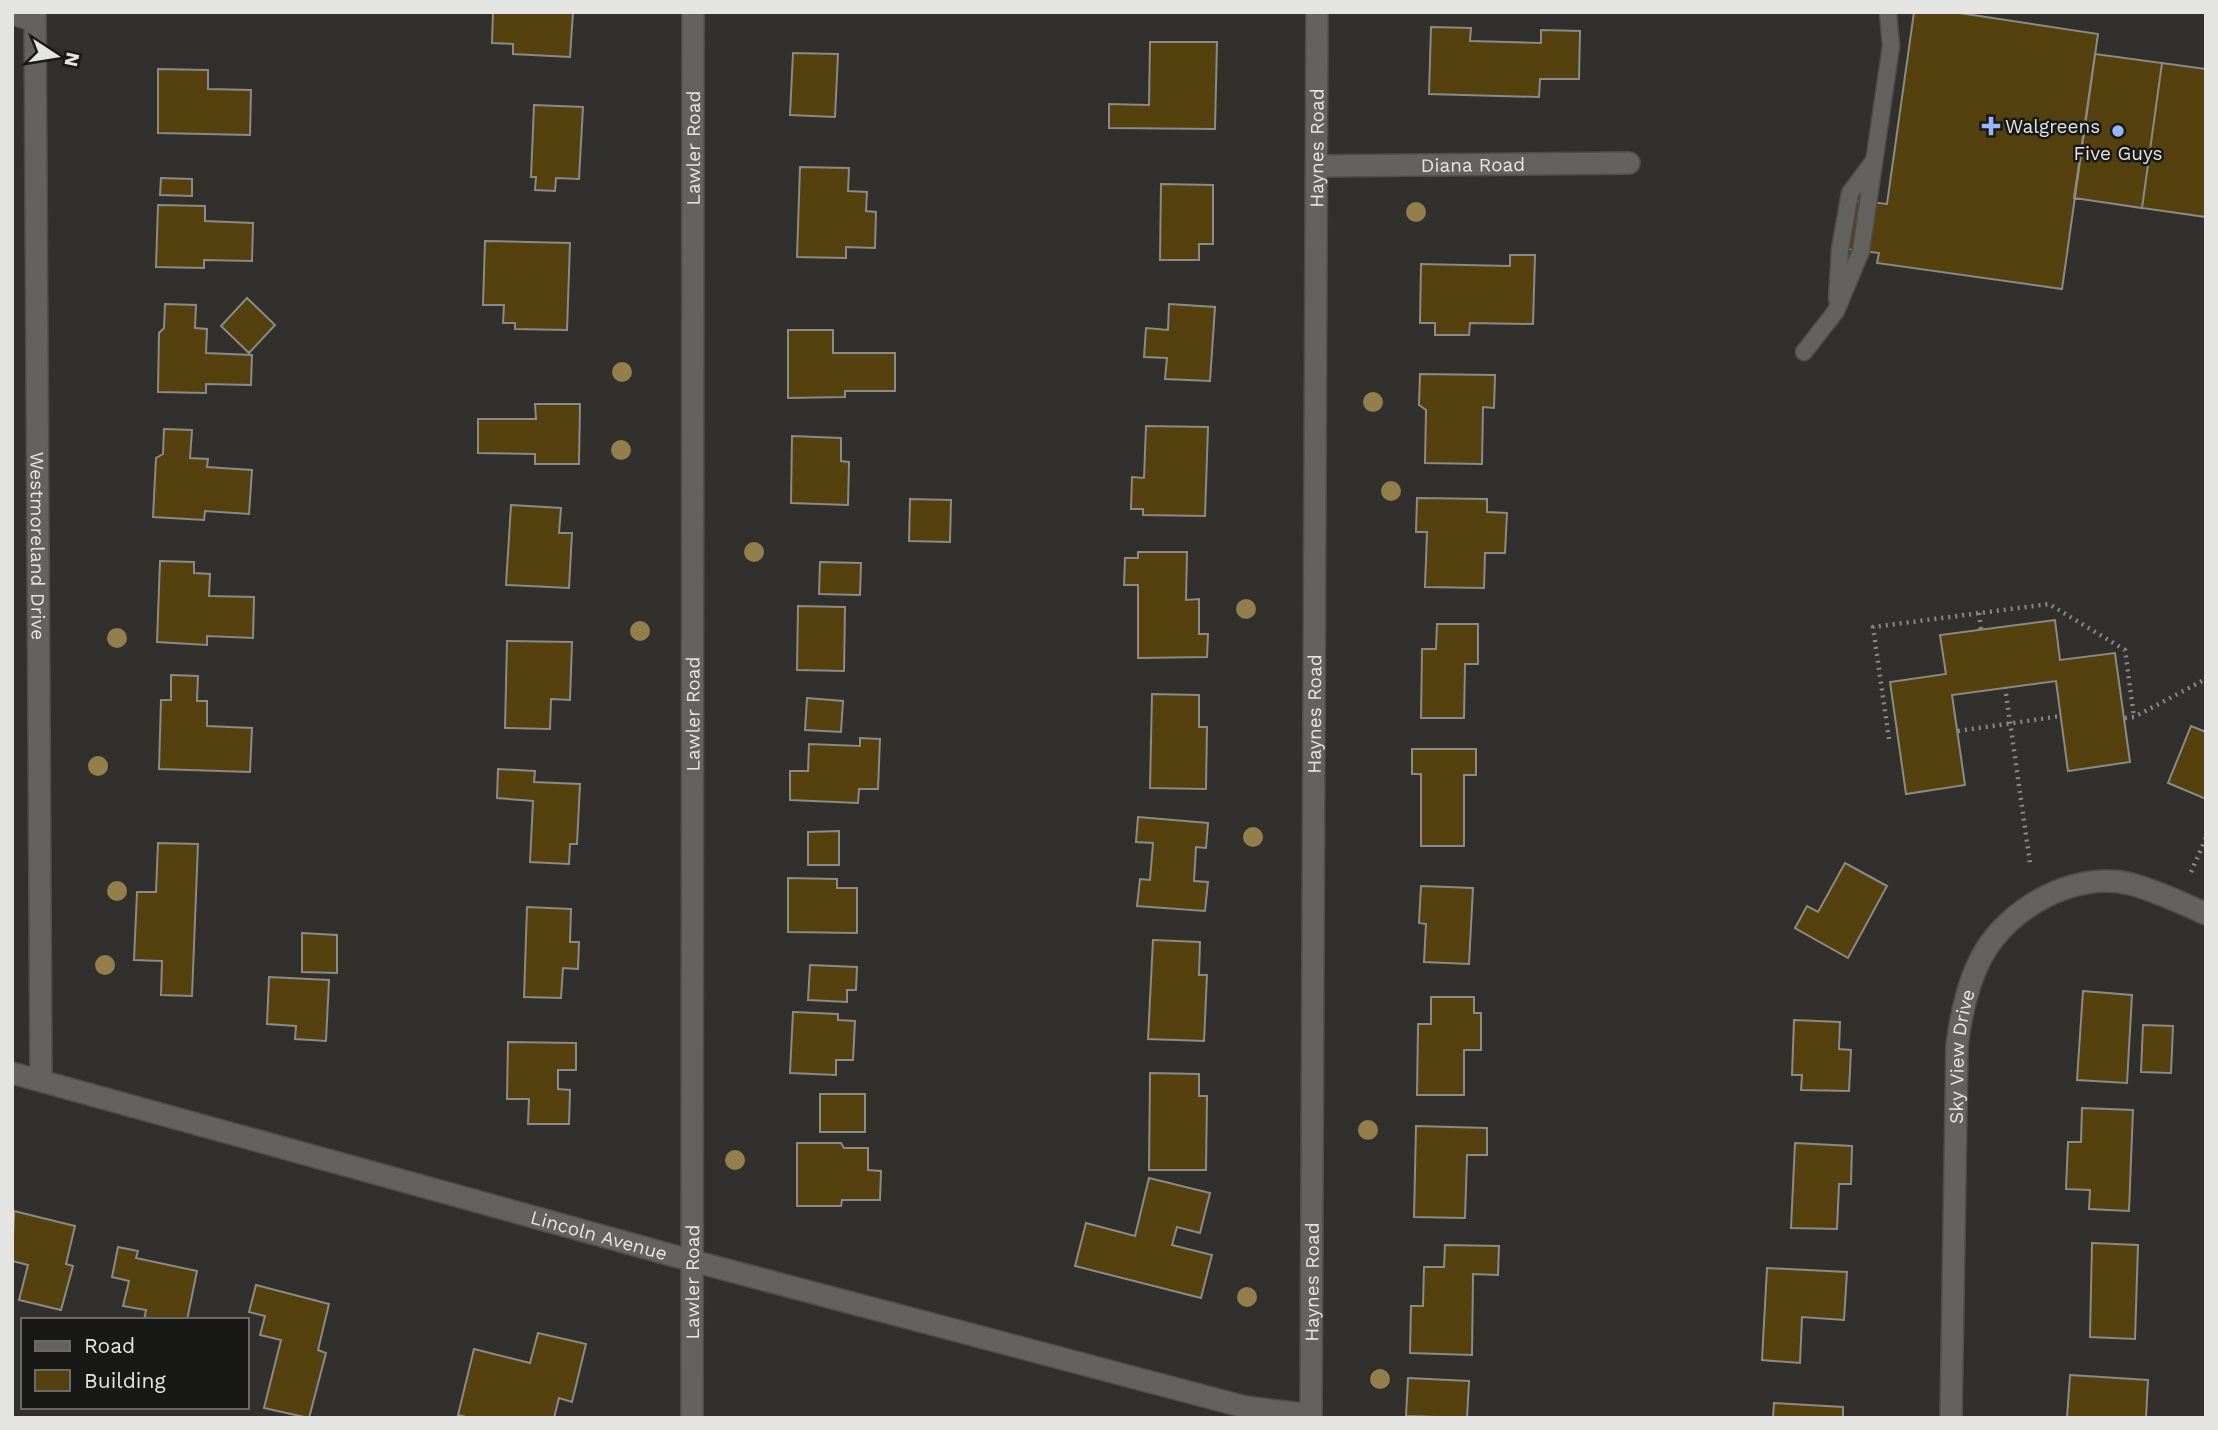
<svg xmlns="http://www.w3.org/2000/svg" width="2218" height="1430" font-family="'Work Sans',sans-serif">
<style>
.building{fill:#54410d;stroke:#8c8a87;stroke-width:2}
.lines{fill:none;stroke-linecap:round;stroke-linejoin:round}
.lane-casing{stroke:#4e4d4a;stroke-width:19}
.street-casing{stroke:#4e4d4a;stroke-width:24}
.path{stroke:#898886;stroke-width:4.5;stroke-dasharray:2 5;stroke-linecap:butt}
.lane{stroke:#63625f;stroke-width:16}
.street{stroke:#63625f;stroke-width:21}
.tree{fill:#937f4b}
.poi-dot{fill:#96b6fd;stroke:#181816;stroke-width:2.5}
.labels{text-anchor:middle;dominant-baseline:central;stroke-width:5;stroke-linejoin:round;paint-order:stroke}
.poi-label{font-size:19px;fill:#e4e4e2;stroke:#181816;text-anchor:start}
.street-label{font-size:19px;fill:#e4e4e2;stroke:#181816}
</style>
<rect width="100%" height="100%" fill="#31302d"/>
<path class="building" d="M493,12H573L570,57L513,54V44L492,43Z
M1914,12H1953L2098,34L2062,289L1877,263L1879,253L1846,249L1853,200L1887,204Z
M1431,27L1471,28L1470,41L1541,43V30L1580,31L1579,79H1540L1539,97L1429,94Z
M1150,42H1217L1215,129L1109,128V104L1149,105Z
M793,53L838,54L835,117L790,115Z
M2095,54L2162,63L2142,208L2074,198Z
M2162,63L2206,69V217L2142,208Z
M158,69L208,70V89L251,90L250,135L158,133Z
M534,105L583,107L579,179L556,178L555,191L535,190L536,177H531Z
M800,167L849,168L848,191L867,192L866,211L876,212L875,248L846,247V258L797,257Z
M161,178L192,179V196L160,195Z
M1161,184L1213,185V244H1199V260H1160Z
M158,205L205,206V221L253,223L252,261L204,260V268L156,267Z
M485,241L570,243L567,330L515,329V323H503L504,305H483Z
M1510,255H1535L1533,324L1470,323L1469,335H1435V323H1420L1421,264L1510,266Z
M247,298L275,325L249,353L221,326Z
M165,304L196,305L195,328L207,329L206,353L252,355L251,385L206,384V393L158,392L159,333L164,328Z
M1169,304L1215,307L1210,381L1165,379L1167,358L1144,357L1146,328L1168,330Z
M788,330H833V353H895V391H845V397L788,398Z
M1420,374L1495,375L1494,408L1483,407L1482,464L1425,463L1426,410L1419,405Z
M535,404H580L579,464H535V454L478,453V419H536Z
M1146,426L1208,427L1205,516L1143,515V509H1131L1132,477L1144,478Z
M164,429L192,430L190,458L208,459L207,467L252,470L249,514L205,511L204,520L153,517L156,458L163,454Z
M792,436L841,438V461L849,462L848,505L791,503Z
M1417,498L1487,499V512L1507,513L1505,553H1485L1484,588L1425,587L1427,532H1416Z
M910,499L951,500L950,542L909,541Z
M511,505L561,508L559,533H572L569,588L506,585Z
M1138,552H1187L1186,600L1199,599V634H1208L1207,657L1138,658V585H1124L1125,558H1138Z
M160,561L194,562V573L210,574L209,596L254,597L253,638L207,636V645L157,642Z
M820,562L861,563L860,595L819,594Z
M798,606L845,607L844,671L797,670Z
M2055,620L2060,660L2115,653L2130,762L2068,771L2056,681L1952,695L1965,785L1906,794L1890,682L1946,674L1940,635Z
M1437,624H1478V664H1465L1464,718H1421L1422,649H1436Z
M507,641L572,642L570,700L551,699L550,729L505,728Z
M171,675L198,676L197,701H207V726L252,728L250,772L159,769L161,700H171Z
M1152,694L1199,695V727H1207L1206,789L1150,788Z
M807,698L843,701L841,732L805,730Z
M2191,726L2206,732V799L2168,783Z
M860,738L880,739L878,789H859L858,803L790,800V771H808L809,744L860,746Z
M1412,749H1476V775H1464V846H1421V774H1412Z
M498,769L535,771L534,782L580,784L577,844H570L569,864L530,862L533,801L497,798Z
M1138,817L1208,823L1206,848L1196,847L1194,881L1208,882L1205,911L1137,906L1140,879L1150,880L1153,843L1136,842Z
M839,831V865H808V832Z
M158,843L198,844L192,996L161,995L162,961L134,960L137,892H156Z
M1845,863L1887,886L1848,958L1795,928L1807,906L1818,912Z
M788,878L837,879V888H857V933L788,932Z
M1421,886L1473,888L1469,964L1424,962L1426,924L1419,923Z
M527,907L571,909L570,942H579L578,969L563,968L561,998L524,997Z
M302,933L337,935V973L302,972Z
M1153,940L1200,942L1199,975H1207L1204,1041L1148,1039Z
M810,965L857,967L856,990H847V1002L808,1000Z
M269,977L329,980L326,1041L295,1039L296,1026L267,1024Z
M2083,991L2132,995L2127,1083L2077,1080Z
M1431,997H1474V1013H1481V1050H1464V1095H1417L1418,1024H1431Z
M793,1012L838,1014V1020L855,1021L853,1060H836V1075L790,1073Z
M1794,1020L1840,1022L1839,1049L1851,1050L1849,1091L1801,1090L1802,1075H1792Z
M2143,1025L2173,1026L2171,1073L2141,1072Z
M508,1042L576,1043V1070H558V1089L570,1090L569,1124H528L529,1099H507Z
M1150,1073L1199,1074V1096H1207L1206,1170H1149Z
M820,1094H865V1132H820Z
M2082,1108L2133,1110L2129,1211L2089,1209L2090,1190L2066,1189L2068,1142H2081Z
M1416,1126L1487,1128V1155H1467L1465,1218L1414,1217Z
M797,1143H841L844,1148H868V1170L881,1171L880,1200H842L841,1206H797Z
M1795,1143L1852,1146L1851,1184H1839L1837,1229L1791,1228Z
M1149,1178L1210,1193L1200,1233L1177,1227L1172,1245L1212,1255L1201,1298L1075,1266L1086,1223L1135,1236Z
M14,1211L75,1226L66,1264L73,1266L61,1310L19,1300L28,1265L12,1261Z
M2092,1243L2138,1245L2135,1339L2090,1337Z
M1445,1245L1499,1246L1498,1275L1473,1274L1472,1355L1410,1353L1411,1306H1423L1424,1267H1444Z
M118,1247L138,1251L136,1258L197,1271L187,1320H144L146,1310L123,1306L129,1281L112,1277Z
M1767,1268L1847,1272L1844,1320L1802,1317L1800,1363L1762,1360Z
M256,1285L329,1304L318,1350L326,1353L309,1418L264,1408L281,1340L260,1335L265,1316L249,1312Z
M538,1333L586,1344L572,1402L559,1398L554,1418H470L458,1415L474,1349L530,1363Z
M2070,1375L2148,1380L2146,1418H2067Z
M1408,1378L1469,1381L1467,1418L1406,1416Z
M1774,1403L1843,1407V1418H1773Z"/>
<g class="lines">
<defs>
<path id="lane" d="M1837,299L1840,249L1850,193L1873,162
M1804,352L1836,311L1861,251L1891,46L1888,12"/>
<g id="street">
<path id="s1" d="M35,12L41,1080"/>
<path d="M12,14L34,20"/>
<path id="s2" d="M1317,166L1629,163"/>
<path id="s3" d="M12,1073L693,1261L1245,1407L1311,1415"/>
<path id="s4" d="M692,1418L693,12"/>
<path id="s5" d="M1311,1418L1317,12"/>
<path id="s6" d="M1951,1418L1957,1045C1961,1015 1967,985 1981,958C2007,908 2075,870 2131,884C2157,891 2182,903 2206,914"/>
</g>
</defs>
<use href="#lane" class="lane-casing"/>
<use href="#street" class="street-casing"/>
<path class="path" d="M1979,613L1981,629
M2005,687L2030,863
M2125,718L2134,717L2206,679
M1958,731L2061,716
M1889,739L1873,627L2049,604L2125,650L2134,717
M2191,872L2206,838"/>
<use href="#lane" class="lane"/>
<use href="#street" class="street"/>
</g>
<g class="tree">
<circle cx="1416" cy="212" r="10"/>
<circle cx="622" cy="372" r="10"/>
<circle cx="1373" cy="402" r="10"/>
<circle cx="621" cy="450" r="10"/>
<circle cx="1391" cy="491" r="10"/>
<circle cx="754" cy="552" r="10"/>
<circle cx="1246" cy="609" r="10"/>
<circle cx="640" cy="631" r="10"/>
<circle cx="117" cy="638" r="10"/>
<circle cx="98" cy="766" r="10"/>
<circle cx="1253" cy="837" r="10"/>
<circle cx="117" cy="891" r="10"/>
<circle cx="105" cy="965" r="10"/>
<circle cx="1368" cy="1130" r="10"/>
<circle cx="735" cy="1160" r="10"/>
<circle cx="1247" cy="1297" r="10"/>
<circle cx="1380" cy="1379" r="10"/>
</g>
<g class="poi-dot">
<path d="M1987.5 115.5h7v7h7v7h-7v7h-7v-7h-7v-7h7z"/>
<circle cx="2118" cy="131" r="7"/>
</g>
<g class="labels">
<g class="poi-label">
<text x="2005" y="126">Walgreens</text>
<text x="2118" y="153" text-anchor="middle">Five Guys</text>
</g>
<g class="street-label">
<text stroke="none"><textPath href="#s4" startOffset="1270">Lawler Road</textPath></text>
<text stroke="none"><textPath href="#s5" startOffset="1270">Haynes Road</textPath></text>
<text stroke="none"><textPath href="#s2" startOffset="156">Diana Road</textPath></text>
<text stroke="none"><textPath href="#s1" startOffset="534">Westmoreland Drive</textPath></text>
<text stroke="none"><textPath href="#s4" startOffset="704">Lawler Road</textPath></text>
<text stroke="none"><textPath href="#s5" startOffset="704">Haynes Road</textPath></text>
<text stroke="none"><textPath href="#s6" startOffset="362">Sky View Drive</textPath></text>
<text stroke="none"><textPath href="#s3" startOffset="609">Lincoln Avenue</textPath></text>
<text stroke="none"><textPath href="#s4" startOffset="136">Lawler Road</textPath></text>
<text stroke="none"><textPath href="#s5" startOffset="136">Haynes Road</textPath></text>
</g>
</g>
<rect width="2218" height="1430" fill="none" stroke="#e4e4e2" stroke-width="28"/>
<rect x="21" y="1318" width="228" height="91" fill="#181816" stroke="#6a6a68" stroke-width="2"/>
<rect x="35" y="1341" width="35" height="10" fill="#63625f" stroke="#6a6a68" stroke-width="2"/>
<text x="84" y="1353" font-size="21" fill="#e4e4e2">Road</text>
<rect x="35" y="1370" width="35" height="21" fill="#54410d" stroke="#6a6a68" stroke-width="2"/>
<text x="84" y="1388" font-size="21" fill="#e4e4e2">Building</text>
<g transform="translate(56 56) rotate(102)" stroke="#181816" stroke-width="5" paint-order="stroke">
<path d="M0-5L12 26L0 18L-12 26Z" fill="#e4e4e2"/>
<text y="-10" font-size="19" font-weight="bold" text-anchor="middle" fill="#e4e4e2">N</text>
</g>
</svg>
